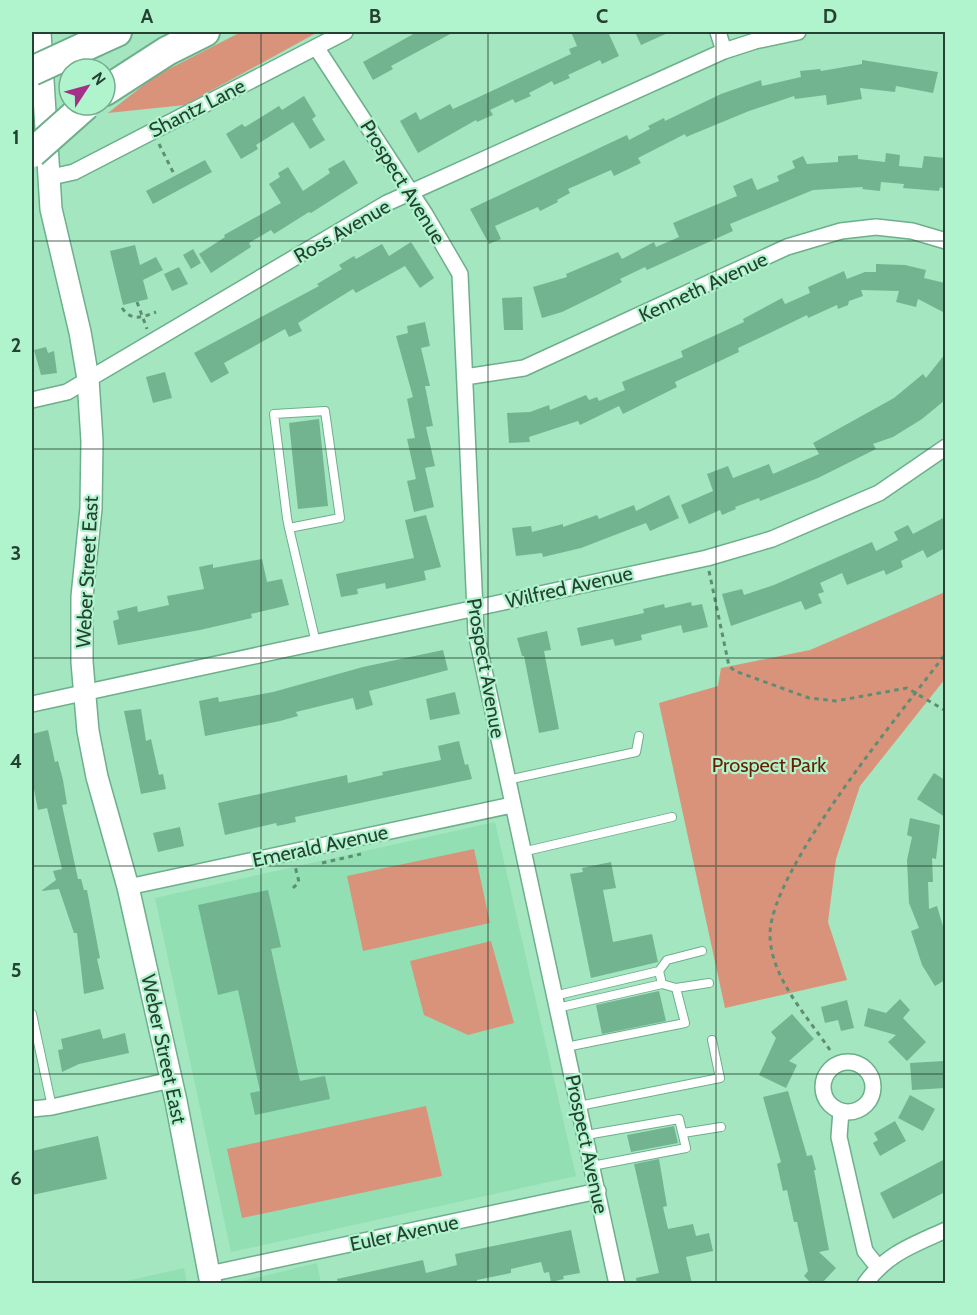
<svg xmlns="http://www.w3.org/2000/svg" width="977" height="1315" font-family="Cabin,sans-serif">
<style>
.built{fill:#92dfb4}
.green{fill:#d9937b}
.building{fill:#72b490}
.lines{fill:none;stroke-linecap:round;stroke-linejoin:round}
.lane-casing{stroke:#6daf8b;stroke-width:10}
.street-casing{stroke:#6daf8b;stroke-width:18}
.secondary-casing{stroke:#6daf8b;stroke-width:24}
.highway-casing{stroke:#6daf8b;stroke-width:32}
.path{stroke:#5f8d74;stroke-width:3;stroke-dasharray:4.5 4.5;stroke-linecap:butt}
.lane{stroke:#fff;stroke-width:8}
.street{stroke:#fff;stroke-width:15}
.secondary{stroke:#fff;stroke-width:21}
.highway{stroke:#fff;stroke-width:28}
.highway-bridge-casing{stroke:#6daf8b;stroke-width:32;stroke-linecap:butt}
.highway-bridge{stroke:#fff;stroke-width:28}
.grid{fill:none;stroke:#254132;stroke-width:1.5;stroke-opacity:0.55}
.labels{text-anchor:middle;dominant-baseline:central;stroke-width:4.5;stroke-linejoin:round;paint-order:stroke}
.street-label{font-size:20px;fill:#254132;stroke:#b0f4cd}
.park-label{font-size:20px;fill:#671e01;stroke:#b0f4cd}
.neatline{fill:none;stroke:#254132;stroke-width:2}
.grid-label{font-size:20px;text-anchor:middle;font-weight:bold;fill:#254132}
</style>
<rect width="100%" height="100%" fill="#a3e6c0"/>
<path class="built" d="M495,822L576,1176L231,1252L155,898Z
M317,1263L321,1283H239V1282Z
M184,1268L187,1283H118Z"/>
<path class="green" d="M241,32H318L185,105L108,113L155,76Z
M945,592V679L860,786L836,859L828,922L847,980L725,1008L659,703L718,686L721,668L810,650Z
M474,849L490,923L363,951L347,876Z
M491,941L514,1023L468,1035L424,1015L410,961Z
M426,1106L442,1176L242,1218L227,1149Z"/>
<path class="building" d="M417,32H454L391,66L393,69L373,80L363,62Z
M571,32H608L619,56L602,64L600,60L568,75L570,78L554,85L552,81L529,93L531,96L515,103L513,99L490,110L493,115L477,122L476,120L418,153L400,121L416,112L420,120L450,104L453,109L571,54L569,49L577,46Z
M635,32H670L641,45Z
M862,60L938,72L933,93L896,86L895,92L860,88L862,99L827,105L826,95L795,99L794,96L749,111L686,137L685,134L638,158L641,163L614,176L611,170L568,189L570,193L557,200L558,202L540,211L538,207L495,226L501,239L489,244L470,209L627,135L629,140L650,129L648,126L664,118L665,121L721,94L761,80L762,86L801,77L800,71L820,69L821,71L862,64Z
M304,96L316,116L312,119L325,140L310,149L293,122L256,145L258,149L241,159L226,134L242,124L245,127L279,106L282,110Z
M886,153L900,155L899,166L922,168L924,156L945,158V189L940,187L939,191L903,188L904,184L881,182L880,191L862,189L863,187L813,190L730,224L733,231L647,270L645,267L620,279L622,282L597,295L562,312L542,318L533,287L567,277L566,274L618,252L622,259L654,242L656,247L679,237L673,223L737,196L733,186L752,178L757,190L779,181L777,176L795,168L792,161L803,156L807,164L838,162V156L858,155V159L885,162Z
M205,160L212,172L153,204L146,191Z
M344,160L358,183L311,213L309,212L274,234L271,230L249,243L251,247L211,273L199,254L225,237L224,235L281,203L269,184L280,177L278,173L288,167L303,191L330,173L328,169Z
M411,242L434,278L420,288L405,266L356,293L353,289L298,323L302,331L289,337L285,329L224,363L229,373L211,383L194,353L319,286L317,284L342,269L339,265L354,256L356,259L382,244L389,256Z
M135,245L140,265L156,257L163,270L143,280L148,299L123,305L110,251Z
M193,249L201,263L191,269L183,255Z
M876,264L905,265L926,270L924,278L945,283V313L918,299L916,307L896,302L899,291L861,290L863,296L849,301L848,305L838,309L837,305L808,318L807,315L774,331L738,348L739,352L675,382L677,387L623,414L619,406L580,425L578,421L529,437L530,442L509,443L507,413L530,412L549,405L550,410L586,395L589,400L597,397L599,401L625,390L622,382L683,357L681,351L744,322L743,319L782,298L785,304L810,293L808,287L844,271L847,279L865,272H876Z
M179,267L188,284L172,291L164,274Z
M522,297L523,330H504L502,298Z
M425,322L430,346L421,348L430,386H425L433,426L426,427L435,466L425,468L434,507L414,512L407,481L416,479L407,439L415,438L407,399L413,397L396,336L408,333L407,326Z
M46,347L48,353L54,351L57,373L41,375L34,350Z
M945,354V400L922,419L893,437L873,444L876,449L818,478L760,501L759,498L735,507L736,509L722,515L720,510L689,524L681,505L713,491L707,474L728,466L733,478L769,464L773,474L819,454L813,443L894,398L923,374L926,378Z
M165,372L172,398L153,403L146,377Z
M319,419L328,506L298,509L289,423Z
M669,495L679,518L650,531L646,523L581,548L543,557L542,553L516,556L512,528L531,526L532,532L563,524V527L597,515L599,519L634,505L636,511Z
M426,515L441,567L424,571L426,580L386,589L385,583L357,589L358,594L341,597L336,574L414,558L405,520Z
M945,517V548L927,558L923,550L901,561L903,567L886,575L884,570L847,585L842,573L820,583L824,592L818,594L822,603L805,610L801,601L731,626L722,594L742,589L744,595L774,585L872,542L876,551L898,540L894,532L908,525L913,534Z
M262,559L267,582L282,579L289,605L251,614L252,618L200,630L118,645L113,621L119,619L117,611L137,606L138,612L169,605L167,596L204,589L199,567L213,564V568Z
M691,602L692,606L702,604L708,627L683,633L681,625L641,635L642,640L615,646L613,639L581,646L577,628L644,613L643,609L664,604L665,608Z
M547,631L551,650L544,651L559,729L539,733L524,656H522L517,638Z
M443,650L448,670L369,691L373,705L356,710L353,698L296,712L298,716L280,721L205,736L199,701L218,697L219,702L273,692L363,667Z
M455,692L460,714L430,720L426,699Z
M141,709L146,741L151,739L159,775L163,774L166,789L141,794L124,711Z
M48,730L55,762L58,761L63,780L67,804L62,805L78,879H81L84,890H87L100,958L97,959L104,989L84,994L77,933H74L59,889L41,891L56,880L53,871L62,869L47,808L38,810L32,779V734Z
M459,741L465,765L468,764L472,779L295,817L296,822L277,826L276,823L225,835L218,803L347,775L348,783L383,775L382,772L441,760L438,746Z
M934,773L945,780V817L917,799Z
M910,818L940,825L936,859L932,858L933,882H928L929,909L937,906L945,933V980L935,986L922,965L911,931L919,928L909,903L907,860L912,837L907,835Z
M180,827L184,846L158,852L153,833Z
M611,862L616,888L603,890L613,942L652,934L658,962L591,978L570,874L583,872L582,868Z
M268,890L281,947L271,949L300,1081L325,1076L330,1099L255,1115L250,1093L260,1091L238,990L218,995L198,905Z
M659,991L666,1021L602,1034L596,1005Z
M900,999L910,1010L903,1018L926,1042L907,1061L888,1042L896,1035L864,1026L868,1008L886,1013Z
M847,1000L854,1028L841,1031L838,1020L825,1023L821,1007Z
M792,1014L814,1039L789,1061L797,1065L786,1088L759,1075L776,1038L771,1032Z
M100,1029L103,1039L125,1033L129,1053L79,1064L62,1072L58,1050L63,1049L61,1039Z
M944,1061L945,1088L912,1090L910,1063Z
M788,1091L807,1156L812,1155L816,1170H814L829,1250L819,1252L836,1268L821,1284H812L804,1276L808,1271L797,1222H794L787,1190L783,1191L777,1164L781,1162L763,1097Z
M910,1095L935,1109L923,1131L898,1118Z
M895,1121L906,1141L880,1156L873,1143L878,1140L874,1133Z
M674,1126L678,1143L631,1152L627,1135Z
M98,1136L107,1179L32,1195V1151Z
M659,1159L667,1206L663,1207L668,1229L693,1224L696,1236L709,1233L713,1251L686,1257L692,1284H637L636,1278L659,1273L634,1164Z
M945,1159V1192L893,1219L880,1193Z
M571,1230L580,1273L563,1276L564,1279L551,1282L549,1272L544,1273L541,1262L511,1269V1273L477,1280V1284H338L337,1279L423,1260L426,1273L457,1265L455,1254Z"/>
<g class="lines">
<defs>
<path id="lane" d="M289,528L340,518L325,411L274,414L287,518L289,528L316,643
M507,780L636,752L639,736
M522,852L672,817
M676,988L709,983
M554,996L659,971L667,960L702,951
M557,1008L662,984
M32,1014L52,1107
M566,1047L685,1023L676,988L662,984L659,971
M579,1106L720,1078L712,1040
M683,1133L721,1127
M586,1135L679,1119L686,1148L592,1166"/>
<path id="street" d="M718,32L724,51
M316,47L425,214L460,274L476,633L617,1284
M47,178L74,172L345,32
M465,377L524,368L787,247L841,231L876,227L912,231L946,241
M32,400L67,392L387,203L724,51L755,41L798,32
M32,704L707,558L772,539L879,493L946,447
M128,887L512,805
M823 1087a25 25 0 1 1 50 0a25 25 0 1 1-50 0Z
M32,1109L52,1107L171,1080
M841,1111L839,1137L865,1251L877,1266
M209,1274L598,1191
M865,1284C886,1254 913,1245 946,1230"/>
<path id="secondary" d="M40,32L51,209L80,332L88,379L92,441L91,508L82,597V662L88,731L97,777L128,887L176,1101L211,1284"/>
<path id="highway" d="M97,41L117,32
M105,91L167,51L205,32"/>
</defs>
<use href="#lane" class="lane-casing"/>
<use href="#street" class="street-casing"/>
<use href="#secondary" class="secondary-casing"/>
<use href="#highway" class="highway-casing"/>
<path class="path" d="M159,144L175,176
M137,302L147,329
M122,308C132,322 143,317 156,312
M709,571L729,666L735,671L809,698L836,701L907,688L946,711
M322,863L361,854
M293,888L299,882L295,866
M830,1050C807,1016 770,977 770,934C771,868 903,711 946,653"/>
<use href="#lane" class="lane"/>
<use href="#street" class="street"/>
<use href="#secondary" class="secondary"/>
<use href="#highway" class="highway"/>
<defs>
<path id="highway-bridge" d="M32,71L97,41
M32,153L86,105"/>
</defs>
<use href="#highway-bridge" class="highway-bridge-casing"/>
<use href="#highway-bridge" class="highway-bridge"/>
</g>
<path class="grid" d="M261,32V1284M488,32V1284M716,32V1284M32,241H946M32,449H946M32,658H946M32,866H946M32,1074H946"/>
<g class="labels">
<g class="street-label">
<text transform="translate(197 108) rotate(-27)">Shantz Lane</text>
<text transform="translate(403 182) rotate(58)">Prospect Avenue</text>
<text transform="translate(342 231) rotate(-30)">Ross Avenue</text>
<text transform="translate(703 287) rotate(-25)">Kenneth Avenue</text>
<text transform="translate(87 572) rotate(-87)">Weber Street East</text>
<text transform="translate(569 587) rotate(-13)">Wilfred Avenue</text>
<text transform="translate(486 668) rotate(80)">Prospect Avenue</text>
<text transform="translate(320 846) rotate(-12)">Emerald Avenue</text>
<text transform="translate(164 1049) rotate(78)">Weber Street East</text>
<text transform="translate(587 1144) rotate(78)">Prospect Avenue</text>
<text transform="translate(404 1233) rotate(-12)">Euler Avenue</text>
</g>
<g class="park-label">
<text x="769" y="765">Prospect Park</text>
</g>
</g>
<rect width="977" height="1315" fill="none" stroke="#b0f4cd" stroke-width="66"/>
<g transform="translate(87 87) rotate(54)"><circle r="28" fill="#b0f4cd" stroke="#78ac8f" stroke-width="1.5"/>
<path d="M0-4.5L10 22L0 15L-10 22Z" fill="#a53089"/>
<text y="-9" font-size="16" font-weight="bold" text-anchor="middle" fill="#254132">N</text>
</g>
<rect x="33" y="33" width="911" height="1249" class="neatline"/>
<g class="grid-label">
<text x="147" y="23">A</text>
<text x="375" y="23">B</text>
<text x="602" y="23">C</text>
<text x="830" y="23">D</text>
<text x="16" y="144">1</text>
<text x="16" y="352">2</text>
<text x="16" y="560">3</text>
<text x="16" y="768">4</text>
<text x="16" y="977">5</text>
<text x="16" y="1185">6</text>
</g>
</svg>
